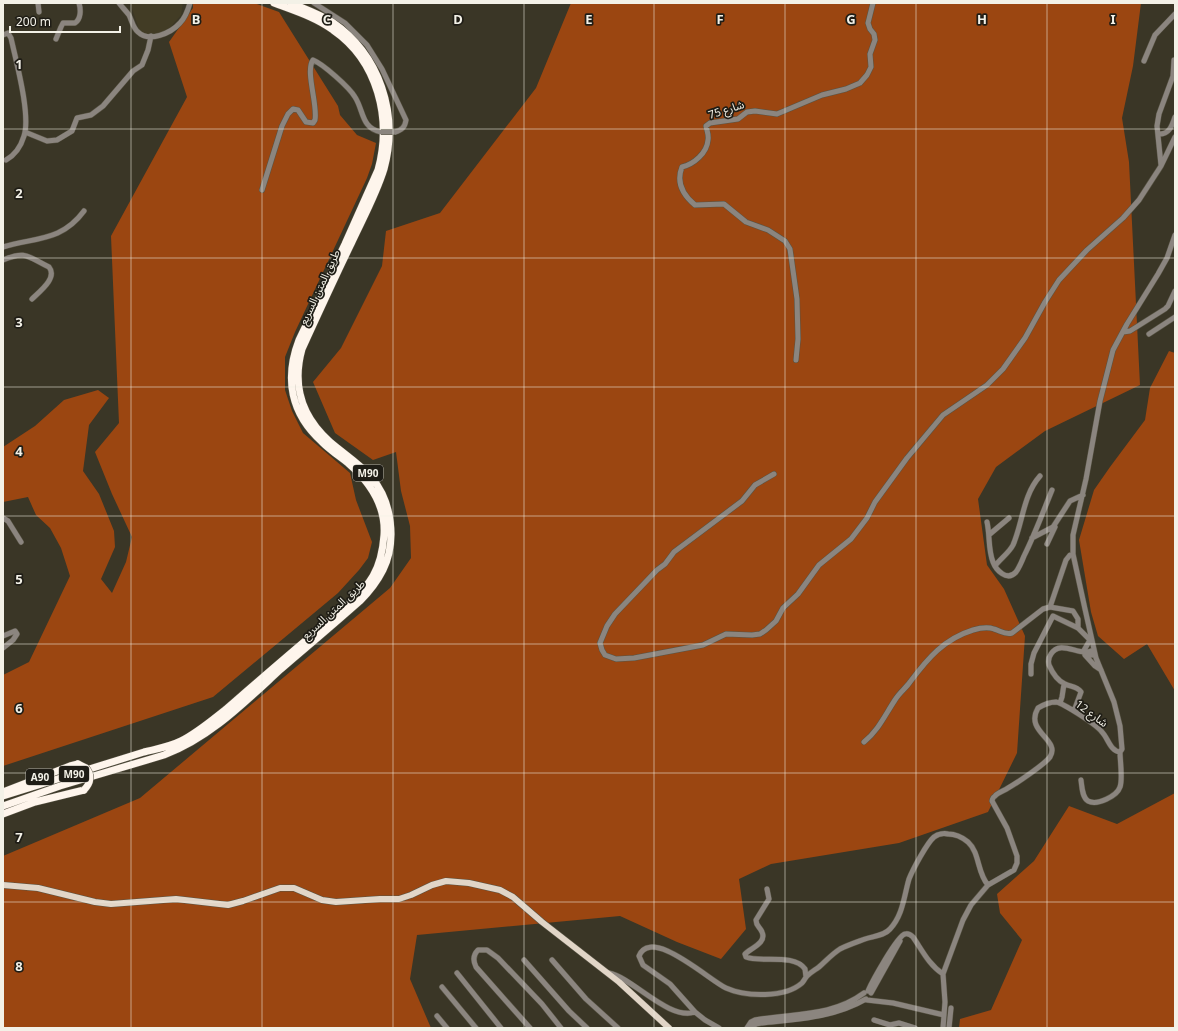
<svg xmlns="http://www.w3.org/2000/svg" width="1178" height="1031" font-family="'Noto Sans','Noto Sans Arabic',sans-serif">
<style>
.built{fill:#423c25}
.forest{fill:#9b4611}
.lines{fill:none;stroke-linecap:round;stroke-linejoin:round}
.minor-casing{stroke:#585445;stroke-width:6}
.major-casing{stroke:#585445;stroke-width:7}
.highway-casing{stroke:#585445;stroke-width:8}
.minor{stroke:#8b857f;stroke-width:5}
.major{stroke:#e1d5c7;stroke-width:6}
.highway{stroke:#fef5ec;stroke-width:7}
.minor-bridge-casing{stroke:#585445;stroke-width:6;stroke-linecap:butt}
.highway-bridge-casing{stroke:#585445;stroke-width:8;stroke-linecap:butt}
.minor-bridge{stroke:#8b857f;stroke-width:5}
.highway-bridge{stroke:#fef5ec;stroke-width:7}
.grid{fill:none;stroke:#f3f1e7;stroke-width:1;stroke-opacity:0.55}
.labels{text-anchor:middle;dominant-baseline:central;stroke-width:3.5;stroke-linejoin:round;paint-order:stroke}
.shield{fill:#1f1d16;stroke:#b3b1a8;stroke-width:1}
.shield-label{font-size:10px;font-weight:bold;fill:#f3f1e7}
.street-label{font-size:11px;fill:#f3f1e7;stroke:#1f1d16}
.grid-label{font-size:13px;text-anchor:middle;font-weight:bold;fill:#f3f1e7;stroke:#1f1d16;stroke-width:3.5;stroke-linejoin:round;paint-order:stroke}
</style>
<rect width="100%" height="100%" fill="#3a3626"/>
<path class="built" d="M130,3H183L181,15L167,31L158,34L144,35L140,32Z"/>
<path class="forest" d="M193,3H254L279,12L338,106L340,115L357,135L376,143L372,164L367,178L295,332L285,357V390L292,411L303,433L350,473L356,500L372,542L368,558L359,570L338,593L213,697L3,766V675L29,662L70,576L61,548L50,528L36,515L28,497L3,502V447L35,426L64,400L98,390L109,398L89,425L83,471L99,494L114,531L115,547L101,579L112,593L126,562L132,537L112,494L95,452L119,423L111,236L187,97L169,42L193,8Z
M571,3H1141L1133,66L1122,118L1129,162L1140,385L1045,431L996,467L978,499L987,565L1004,589L1025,636L1017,753L988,812L899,843L771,864L739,879L746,929L721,959L677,942L620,916L417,935L410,979L431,1028H3V856L140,798L390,588L411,558L410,526L401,491L396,452L373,460L335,433L313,382L341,348L382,266L386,231L440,213L536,88Z
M1169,351L1175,353V691L1147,644L1124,659L1098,636L1091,612L1079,540L1094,490L1110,467L1145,420L1150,388Z
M1175,793V1028H959L960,1019L991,1010L1022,940L1000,913L997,894L1034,861L1069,806L1117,824Z"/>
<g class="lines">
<defs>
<path id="minor" d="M38,3L39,12
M119,3C122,7 126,11 129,15C132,21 133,28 138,32C149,43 171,33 180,23C185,18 188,10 190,3
M314,3L345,23L367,45L382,69L406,120C405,127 402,130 395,132
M3,35L8,33L11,38C16,61 31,115 24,136C21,146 15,155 6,160
M56,39L61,27L63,23H75C81,19 81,10 79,3
M1144,61L1155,35L1175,14
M25,132L47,141L57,140L72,131L77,118L91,115L103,106L133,71L142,65L148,50L151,36
M1158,134C1169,135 1172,126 1175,117
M1161,165L1157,126L1159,114L1173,76L1174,60
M262,190L282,126L288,114L293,109L298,110L306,122L313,123L315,120C318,105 305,71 313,60C323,64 349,87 355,97C364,111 361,128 381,132
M3,247C35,237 61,242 84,211
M3,260C26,250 28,257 49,267C58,278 39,292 32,299
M1123,332L1130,331L1165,309L1168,306L1175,291
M1149,334L1175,317
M796,360L798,339L797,299L790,249L785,241L768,230L746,222L724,204L695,205C683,195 676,182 682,167C694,164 707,153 708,140C709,135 707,131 706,126L710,123L738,119L747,112L755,111L777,114L822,95L846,89L860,83L867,75L871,67L870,54L875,40L874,34L870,29L868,23L873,3
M774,474L755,485L742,501L674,552L665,564L657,570L615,614L607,626L600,643L602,650L605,655L616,659L634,658L703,645L726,634L752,635L760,634L766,630L776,621L783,608L798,594L819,565L851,539L867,518L875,502L907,458L943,415L987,385L1003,369L1025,338L1045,302L1059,280L1087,250L1123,218L1139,200L1161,166L1175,137
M3,518L8,521L21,542
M987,522C990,535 988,550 993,562C996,570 1007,582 1016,572C1019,568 1022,561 1024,556C1035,534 1043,512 1052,490
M990,534L1009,518
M1032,538L1053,527L1070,501L1083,495
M1047,544L1055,527
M1073,554L1070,555L1066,560L1050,607L1073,611L1078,619V628
M995,566C1000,559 1009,553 1013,545C1023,522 1023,495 1040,476
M3,636L15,631L17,634L13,640L3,648
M1090,640L1083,652L1087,655H1095
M1085,655L1095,666L1101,670
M1031,674V664L1034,653L1053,616L1078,628L1092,642
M1060,703L1062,697L1064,684
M1074,711L1081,692C1077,686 1071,687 1065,684C1058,681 1052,672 1049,665C1048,661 1048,658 1051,654C1059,641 1074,652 1085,652C1088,652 1091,651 1094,650
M864,742C878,731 885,715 895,700C899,693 906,688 910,682C928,658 944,639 973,630C980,628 988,627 994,629C1001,631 1005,635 1012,633L1043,609L1050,607
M1081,780C1082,787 1082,797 1088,801C1097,806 1117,796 1120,787C1123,779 1120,761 1120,752
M767,889L769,899L756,920C756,926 760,927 762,932C767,943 751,948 745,954L746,957C761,963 794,953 805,969L806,977
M524,960L569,1011L587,1028
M552,960L586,999L618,1028
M457,973L501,1028
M609,973C633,978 669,1021 695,1012
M442,987L476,1028
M868,991C872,982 897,936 905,934C908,933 911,935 913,937C922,950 929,965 943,974
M871,993L900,941
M867,1000L893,1003L944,1015
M437,1016L447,1028
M874,1020L890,1025L899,1023L915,1028
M530,1028L476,967C473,961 473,955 478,950H487L498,958L542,1004L561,1028
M719,1028L705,1020L695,1012L670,984L643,965L639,956C651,926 710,981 726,988C746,997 785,998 802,983C804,981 805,978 807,976C811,972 815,970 819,967C826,961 832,954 840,949C848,945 857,942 865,939C874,936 884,936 890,929C903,915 904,896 909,879C913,869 927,843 934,837C938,834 944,833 948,834C956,834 962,837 968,842C980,853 977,873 988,885
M747,1028L751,1022L755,1020C793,1013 832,1017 864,993
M751,1028L756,1024L761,1023C797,1019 833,1018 866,999
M943,1028L945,1002L943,974L963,920L971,905L988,885L1014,870L1017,863V856L1007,828L992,801C993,798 992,798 995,796C998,792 1004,791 1008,788C1017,783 1045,764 1050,757C1061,739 1024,732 1038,708C1043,705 1050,702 1056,702C1063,703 1097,725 1102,732C1108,738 1110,751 1120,752L1122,749L1120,726L1114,702L1096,658L1085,609L1073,554V535L1086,479L1100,401L1113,350L1127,324L1158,274L1167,258L1175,235
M949,1028L951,1008"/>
<path id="major" d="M3,885L38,888L95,902L111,904L176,899L228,905L243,901L280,888H294L322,900L336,902L380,899H399L411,895L432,885L446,881L469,883L500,890L513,897L542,922L619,982L669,1028"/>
<path id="highway" d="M3,792L70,766L78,764
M3,796L144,752C156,749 169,747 181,741C197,733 211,721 225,710C255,684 286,657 317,631C336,614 360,598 373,576C380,564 383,549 384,535C386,505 370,482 348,463C339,456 330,450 322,442C291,414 284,379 299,340L345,244L378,170C392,119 378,61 333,30C315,17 295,11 274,3
M3,806L60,786L164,755C210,738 245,702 281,669C307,647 334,624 360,601C369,592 377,582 383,570C397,541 392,502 372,478C360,464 344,454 330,442C302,417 292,385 302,349C318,314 334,279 351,244C362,220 376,195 384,169C399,114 380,55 332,22C320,14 305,9 291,3
M3,814L35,802L84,790"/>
</defs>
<use href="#minor" class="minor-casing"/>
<use href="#major" class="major-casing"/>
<use href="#highway" class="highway-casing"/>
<use href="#minor" class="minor"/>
<use href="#major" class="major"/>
<use href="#highway" class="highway"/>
<defs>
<path id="minor-bridge" d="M381,132H395"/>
<path id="highway-bridge" d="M78,764L86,768C92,775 91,783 84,790"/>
</defs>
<use href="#minor-bridge" class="minor-bridge-casing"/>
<use href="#highway-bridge" class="highway-bridge-casing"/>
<use href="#minor-bridge" class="minor-bridge"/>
<use href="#highway-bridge" class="highway-bridge"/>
</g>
<path class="grid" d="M131,3V1028M262,3V1028M393,3V1028M524,3V1028M654,3V1028M785,3V1028M916,3V1028M1047,3V1028M3,129H1175M3,258H1175M3,387H1175M3,516H1175M3,644H1175M3,773H1175M3,902H1175"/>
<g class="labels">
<g class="shield">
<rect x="353" y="465" width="30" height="16" rx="3"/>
<rect x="59" y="766" width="30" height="16" rx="3"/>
<rect x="26" y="769" width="28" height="16" rx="3"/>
</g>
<g class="shield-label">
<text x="368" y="473">M90</text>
<text x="74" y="774">M90</text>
<text x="40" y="777">A90</text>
</g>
<g class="street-label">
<text transform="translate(726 109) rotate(-18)">شارع 75</text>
<text transform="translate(319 287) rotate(-65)">طريق المتن السريع</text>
<text transform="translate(333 609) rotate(-43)">طريق المتن السريع</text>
<text transform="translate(1092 713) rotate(36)">شارع 12</text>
</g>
</g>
<g class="grid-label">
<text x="196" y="24">B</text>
<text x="327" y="24">C</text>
<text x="458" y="24">D</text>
<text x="589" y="24">E</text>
<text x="720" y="24">F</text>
<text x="851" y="24">G</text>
<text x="982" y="24">H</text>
<text x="1113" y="24">I</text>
<text x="19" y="69">1</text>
<text x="19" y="198">2</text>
<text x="19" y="327">3</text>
<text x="19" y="456">4</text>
<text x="19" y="584">5</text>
<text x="19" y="713">6</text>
<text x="19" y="842">7</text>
<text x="19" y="971">8</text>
</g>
<rect width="1178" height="1031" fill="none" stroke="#f3f1e7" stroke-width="8"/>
<path d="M10 26v6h110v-6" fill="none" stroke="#f3f1e7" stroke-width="2"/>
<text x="16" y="26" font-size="12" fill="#f3f1e7" stroke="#1f1d16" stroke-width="3" paint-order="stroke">200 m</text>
</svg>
